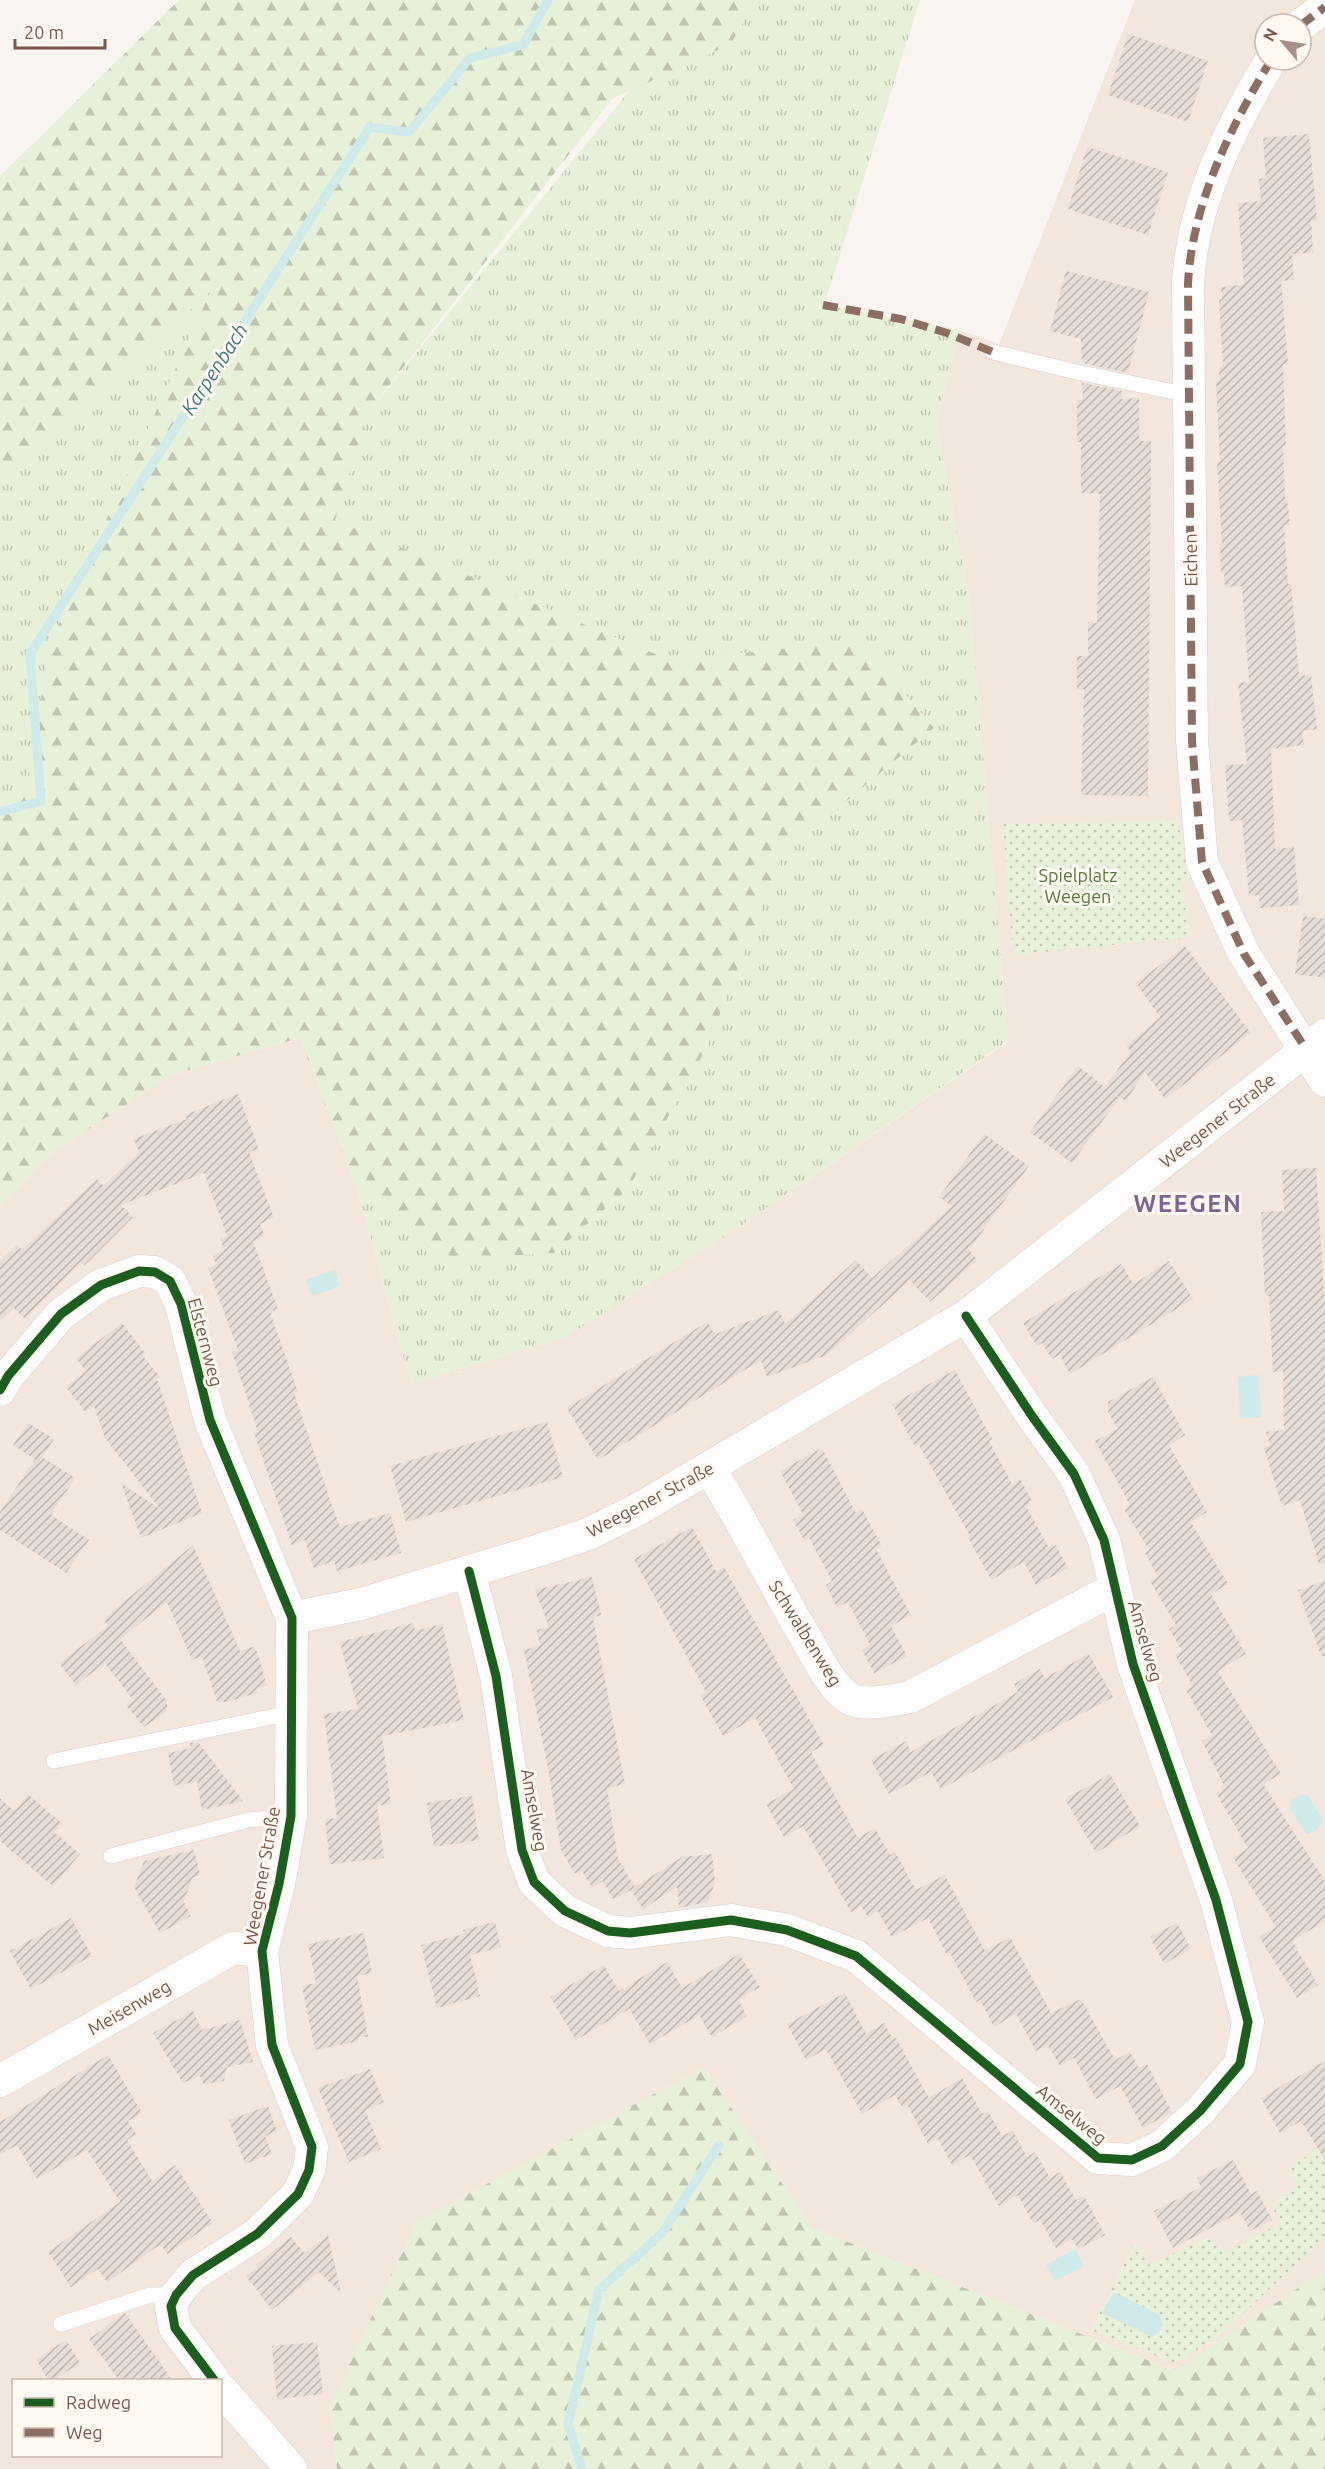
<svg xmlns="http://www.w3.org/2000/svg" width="1325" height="2469" font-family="Ubuntu,sans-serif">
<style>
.residential{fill:#f2e6dd;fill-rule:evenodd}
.grass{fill:url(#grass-tufts)}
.forest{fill:url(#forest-firs)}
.park{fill:url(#park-dots)}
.water{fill:#cfeaeb}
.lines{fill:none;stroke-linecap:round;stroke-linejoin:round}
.stream{stroke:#cfeaeb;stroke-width:9}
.building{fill:url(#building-hatch)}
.service-casing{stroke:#d9d1cd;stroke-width:16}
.minor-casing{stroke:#d9d1cd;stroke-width:33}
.service{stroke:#fefdfd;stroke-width:15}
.minor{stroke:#fefdfd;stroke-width:32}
.quiet{stroke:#8d6e63;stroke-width:8;stroke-dasharray:15 8;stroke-linecap:butt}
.cycleway-casing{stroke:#fff9f2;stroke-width:13}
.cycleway{stroke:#1b5e20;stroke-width:9}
.labels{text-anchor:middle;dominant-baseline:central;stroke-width:6;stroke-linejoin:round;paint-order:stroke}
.street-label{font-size:18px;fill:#7a594c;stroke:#fff9f2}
.park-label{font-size:18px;fill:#557a40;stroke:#fff9f2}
.water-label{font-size:20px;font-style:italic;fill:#3e797f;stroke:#fff9f2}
.district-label{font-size:24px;font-weight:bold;letter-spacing:1.5px;fill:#816496;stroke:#fff9f2}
</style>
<defs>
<pattern id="grass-tufts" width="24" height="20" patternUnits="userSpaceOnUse" patternTransform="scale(1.5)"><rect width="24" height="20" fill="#e7f0d9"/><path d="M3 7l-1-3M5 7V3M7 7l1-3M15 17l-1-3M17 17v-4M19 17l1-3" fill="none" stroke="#c0c5b2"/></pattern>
<pattern id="forest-firs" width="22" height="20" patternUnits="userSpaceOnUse" patternTransform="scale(1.5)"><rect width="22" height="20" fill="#e7f0d9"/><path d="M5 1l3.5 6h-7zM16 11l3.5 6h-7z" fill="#c0c5b2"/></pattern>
<pattern id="park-dots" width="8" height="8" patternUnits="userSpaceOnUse" patternTransform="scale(1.5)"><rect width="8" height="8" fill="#e7f0d9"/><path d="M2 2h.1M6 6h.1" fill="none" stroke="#c0c5b2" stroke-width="1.8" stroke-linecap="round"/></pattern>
<pattern id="building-hatch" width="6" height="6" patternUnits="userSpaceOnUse" patternTransform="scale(1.5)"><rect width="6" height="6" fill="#e6ddd6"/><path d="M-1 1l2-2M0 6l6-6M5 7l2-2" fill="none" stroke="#bfb6b0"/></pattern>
</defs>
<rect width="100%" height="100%" fill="#f9f4ef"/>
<path class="residential" d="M1135,0H1325V2270L1176,2371L812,2228L704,2067L330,2406L337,2469H0V1206L49,1155L171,1075L301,1038L358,1192L411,1384L566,1337L739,1227L1008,1042L969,596L936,422L960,330L999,344ZM1265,24H1301V60H1265ZM14,2380H220V2456H14Z"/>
<path class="grass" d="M755,0H920L824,305L960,330L936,422L969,596L1008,1041L739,1227L566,1337L411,1384L358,1192L454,1259L554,1253L628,1189L706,1049L783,854L934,728L859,640L672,661L335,521L367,414L630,90L731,44Z
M212,289L50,643L28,782L0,804V487Z"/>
<path class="forest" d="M179,0H755L731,44L612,99L367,414L335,520L672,661L859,640L934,728L783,854L706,1049L628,1189L554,1253L454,1259L358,1192L300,1038L171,1075L49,1155L0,1206V804L28,782L50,643L211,291L0,487V176Z
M704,2067L812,2228L1175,2371L1325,2270V2469H337L330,2406L416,2222Z"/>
<path class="park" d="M1177,820L1193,877L1181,883L1191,937L1013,955L1003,824Z
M1325,2143V2237L1217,2338L1175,2363L1091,2330L1135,2242L1149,2265L1209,2237L1212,2245L1228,2251L1281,2223L1271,2205L1298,2186L1288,2169Z"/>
<path class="water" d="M335,1270L340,1286L311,1296L306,1280Z
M1259,1375L1261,1417L1240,1418L1238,1377Z
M1302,1794L1309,1797L1322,1819C1320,1828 1316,1832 1307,1834L1290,1809L1291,1801Z
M1075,2249L1084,2266L1055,2281L1046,2265Z
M1114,2292L1160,2315C1164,2326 1162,2331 1152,2337L1102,2313Z"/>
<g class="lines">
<path class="stream" d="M0,812L41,801L30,654L370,127L409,132L470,58L523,45L548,0
M582,2469L568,2424L599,2290L663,2232L719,2145"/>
</g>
<path class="building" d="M1128,34L1208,61L1188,122L1108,95Z
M1309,134L1317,220H1311L1313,253L1292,254L1294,280L1281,281L1288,364H1283L1286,446H1283L1285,500H1287L1290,525H1284L1288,584H1291L1299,676L1311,675L1317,729L1302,731L1304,745L1271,749L1275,849L1294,847L1299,905L1260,908L1259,895L1249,896L1242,820L1229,821L1225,765L1247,764L1238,683L1249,682L1242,586L1225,587L1224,572L1221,573L1220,544H1222L1217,462H1220L1216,381H1219V366H1223L1219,299H1222L1221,287L1244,285L1238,203L1261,201L1259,179L1266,178L1263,138Z
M1087,147L1168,172L1148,235L1068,209Z
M1066,271L1149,292L1128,373L1082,363L1081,339L1050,331Z
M1082,383L1123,391L1121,399L1139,398V441H1151L1148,796L1081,795L1084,689H1077V656H1088V622L1097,623L1100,494L1081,493V442H1077V400L1083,399Z
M1303,916L1325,919V978L1295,974Z
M1185,946L1251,1033L1165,1099L1145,1072L1126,1101L1111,1092L1119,1098L1072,1163L1030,1132L1078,1066L1105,1087L1131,1051L1126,1046L1160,1017L1136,983Z
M238,1094L259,1149L249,1152L274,1218L260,1224L265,1236L253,1241L278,1309L270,1312L298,1392L294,1393L329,1497L340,1527L390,1513L401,1553L337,1571L334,1561L314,1568L305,1540L292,1545L254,1433L258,1432L232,1352L238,1350L208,1268L216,1265L213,1256L224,1251L220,1238L227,1236L204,1173L121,1205L133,1217L84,1266L81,1262L25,1319L14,1308L0,1321V1261L17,1245L22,1250L97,1179L103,1186L139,1152L134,1139L187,1119L185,1115Z
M984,1134L1029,1166L969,1250L977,1260L930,1302L910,1280L827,1355L767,1377L761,1360L598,1460L567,1408L707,1322L715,1334L779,1310L785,1324L856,1260L872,1278L952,1206L939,1197Z
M1316,1168L1325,1308V1563L1319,1564L1300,1500L1282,1506L1264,1448L1270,1446L1266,1432L1284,1430L1283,1371L1273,1372L1269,1296H1265L1261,1212L1284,1211L1282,1170Z
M1169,1261L1193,1299L1070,1374L1060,1355L1052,1359L1042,1343L1037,1346L1023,1323L1121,1264L1134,1284Z
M122,1323L145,1353L142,1355L160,1377L157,1379L202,1513L141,1538L121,1483L160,1509L105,1438L94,1406L85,1412L66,1387L86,1371L76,1358Z
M955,1370L992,1439L989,1441L1012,1484L1020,1479L1032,1501L1026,1506L1049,1548L1056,1545L1068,1568L1036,1585L1024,1562L991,1580L968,1537L970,1536L919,1445L915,1447L892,1404Z
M1153,1377L1185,1435L1169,1445L1207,1512L1191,1522L1228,1584L1211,1594L1246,1654L1218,1671L1281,1774L1263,1784L1325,1881V1921L1292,1941L1318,1985L1297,1998L1259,1937L1276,1927L1233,1858L1248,1848L1216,1793L1225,1787L1202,1741L1212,1735L1186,1690L1193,1686L1175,1655L1182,1651L1169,1629L1176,1625L1150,1581L1158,1577L1145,1553L1149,1550L1124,1509L1130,1505L1095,1441L1118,1429L1108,1412V1402Z
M547,1422L563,1477L406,1522L390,1466Z
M28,1423L54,1439L42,1457L75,1478L51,1515L89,1540L66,1573L0,1530V1512L35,1459L13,1445Z
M822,1448L856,1513L862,1509L882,1546L876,1549L911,1615L891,1626L907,1656L874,1673L862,1650L870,1645L848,1602L837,1607L826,1585L832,1581L809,1538L804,1540L793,1520L803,1514L780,1471Z
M692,1527L716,1571L724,1567L824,1745L811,1752L858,1838L875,1828L890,1855L895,1852L916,1890L945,1875L985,1951L1010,1937L1051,2013L1081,1999L1115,2060L1130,2052L1139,2068L1147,2064L1172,2112L1143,2128L1120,2086L1096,2099L1074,2058L1060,2066L1048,2045L1036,2051L1016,2014L994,2027L980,2000L976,2002L950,1953L947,1955L928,1918L892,1937L878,1911L868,1917L861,1906L851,1912L803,1826L784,1837L766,1804L794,1789L755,1718L723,1736L700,1695L706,1692L634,1559Z
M193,1545L240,1651L255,1646L267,1685L256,1689L257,1693L227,1702H217L202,1656L192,1660L167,1602L120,1639L167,1701V1711L144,1727L126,1705L133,1700L105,1663L76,1685L59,1663L108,1626L103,1619Z
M592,1577L601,1615L593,1618L625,1784L607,1788L618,1859L635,1887L682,1857L712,1854L715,1883L707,1902L679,1908L677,1887L643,1909L631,1890L613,1899L603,1881L592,1888L582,1871L575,1874L561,1850L548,1768L524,1650L540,1646L537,1630L549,1627L535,1590Z
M1325,1581V1656H1321L1298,1590Z
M413,1623L415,1631L442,1624L464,1720L382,1736L391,1804L377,1806L384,1858L330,1864L325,1819L337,1818L324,1714L358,1709L340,1642Z
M1089,1654L1113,1697L941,1789L931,1772L889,1794L871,1760L906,1741L911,1752L1018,1692L1014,1684L1040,1669L1045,1678Z
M198,1742L224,1776L243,1801L202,1810L197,1781L174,1786L168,1753L191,1748L190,1743Z
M1110,1774L1140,1826L1096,1853L1065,1799Z
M28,1794L61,1823L54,1832L80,1854L53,1886L0,1841V1798L14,1811Z
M472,1796L479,1840L434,1847L427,1803Z
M194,1850L200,1875L192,1878L184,1902L191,1916L160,1933L134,1887L144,1861Z
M71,1918L92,1956L31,1989L10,1951Z
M495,1922L501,1947L470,1955L480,1996L437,2008L421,1945L464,1934L463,1930Z
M1177,1923L1191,1949L1164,1964L1150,1937Z
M364,1933L372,1973L357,1976L368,2037H358L359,2041L315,2050L302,1986L316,1983L308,1944Z
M739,1954L760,1987L738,2000L747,2016L712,2037L699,2015L650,2044L619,1991L667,1962L682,1988Z
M604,1965L629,2009L576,2040L550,1997Z
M845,1993L866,2034L884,2023L893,2039L896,2038L929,2098L962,2078L982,2114L988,2111L1002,2136L1013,2131L1027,2157L1035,2152L1050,2178L1060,2172L1076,2200L1084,2196L1105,2235L1078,2249L1072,2239L1056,2248L1040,2220L1033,2223L1018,2195L999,2206L970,2155L952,2165L938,2139L928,2144L907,2104L902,2107L895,2095L862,2114L826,2049L806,2060L787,2024Z
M193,2011L202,2030L240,2020L253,2062L227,2067L224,2081L204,2084L200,2076L183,2083L153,2033Z
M108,2055L142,2113L128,2121L136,2134L127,2140L152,2181L175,2165L213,2223L167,2254L161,2244L107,2282L98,2269L71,2287L48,2252L120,2202L87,2150L37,2179L17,2145L0,2155V2122Z
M1325,2061V2160L1301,2121L1280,2133L1261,2098Z
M370,2069L384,2102L365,2110L381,2149L349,2162L318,2088Z
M268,2106L277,2131L265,2136L272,2154L245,2164L229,2120Z
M1233,2160L1251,2194L1257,2191L1272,2220L1250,2231L1240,2212L1173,2248L1154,2211L1201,2187L1197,2178Z
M328,2235L341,2293L319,2272L272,2310L246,2276L258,2267L256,2265L291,2237L304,2253Z
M125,2313L172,2380H119L89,2339Z
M66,2340L80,2363L53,2380H48L36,2359Z
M317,2342L323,2394L277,2399L272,2346Z"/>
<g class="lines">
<defs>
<path id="service" d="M993,352L1077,372L1189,395
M54,1761L291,1713
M111,1856L248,1820L291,1816
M61,2324L150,2295H176"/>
<path id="minor" d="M1301,25L1325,7
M1271,60C1230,128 1192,204 1188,284L1192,741L1202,862L1244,954L1325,1081
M0,1390L8,1376L61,1314L101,1285L139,1271L155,1272L170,1281L181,1304L210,1420L292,1618L291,1816L279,1884L262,1951L272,2045L312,2147L309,2170L298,2194L257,2234L193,2275L176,2295L171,2306L175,2328L214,2380
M709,1468C745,1524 773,1583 807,1640C818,1659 829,1683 847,1697C863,1708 893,1700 910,1697L1114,1589
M469,1571L496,1676L522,1850L534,1882L565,1911L608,1931L630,1933L731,1920L787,1930L856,1956L1098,2158L1132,2160L1162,2146L1200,2111L1240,2064L1248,2022L1216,1900L1133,1664L1104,1540L1074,1474L1032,1416L966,1316
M292,1618L361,1604L540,1550L588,1534L635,1511L966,1316L1325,1035
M0,2081L233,1948L262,1951
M220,2388L291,2469"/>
</defs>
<use href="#service" class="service-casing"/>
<use href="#minor" class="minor-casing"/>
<use href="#service" class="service"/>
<use href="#minor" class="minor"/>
<path class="quiet" d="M1301,25L1325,7
M1271,60C1230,128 1192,204 1188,284L1192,741L1202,862L1244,954L1306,1049
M823,305L901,319L947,333L993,352"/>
<defs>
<path id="cycleway" d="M0,1390L8,1376L61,1314L101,1285L139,1271L155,1272L170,1281L181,1304L210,1420L292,1618L291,1816L279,1884L262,1951L272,2045L312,2147L309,2170L298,2194L257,2234L193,2275L176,2295L171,2306L175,2328L214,2380
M469,1571L496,1676L522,1850L534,1882L565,1911L608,1931L630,1933L731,1920L787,1930L856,1956L1098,2158L1132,2160L1162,2146L1200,2111L1240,2064L1248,2022L1216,1900L1133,1664L1104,1540L1074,1474L1032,1416L966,1316"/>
</defs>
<use href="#cycleway" class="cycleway-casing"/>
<use href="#cycleway" class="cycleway"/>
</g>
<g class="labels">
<g class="street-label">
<text transform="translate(1190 560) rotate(-91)">Eichen</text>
<text transform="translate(1217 1120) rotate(-38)">Weegener Straße</text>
<text transform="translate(206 1342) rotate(75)">Elsternweg</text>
<text transform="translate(650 1499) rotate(-28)">Weegener Straße</text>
<text transform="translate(806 1633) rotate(58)">Schwalbenweg</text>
<text transform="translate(1146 1641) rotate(74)">Amselweg</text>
<text transform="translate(535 1810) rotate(80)">Amselweg</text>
<text transform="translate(261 1876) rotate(-80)">Weegener Straße</text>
<text transform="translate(129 2007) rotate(-30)">Meisenweg</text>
<text transform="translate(1072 2114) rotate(39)">Amselweg</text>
</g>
<g class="park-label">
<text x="1078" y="875">Spielplatz<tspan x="1078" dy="21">Weegen</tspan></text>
</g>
<g class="water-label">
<text transform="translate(214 369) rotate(-57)">Karpenbach</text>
</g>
<g class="district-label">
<text x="1188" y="1203">WEEGEN</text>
</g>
</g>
<rect x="12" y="2379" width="210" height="78" fill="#fff9f2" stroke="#cab9b0" stroke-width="1.5"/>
<rect x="24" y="2398" width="30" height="9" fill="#1b5e20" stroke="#cab9b0" stroke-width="1.5"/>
<text x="66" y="2409" font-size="18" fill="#7a594c">Radweg</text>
<rect x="24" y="2428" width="30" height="9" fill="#8d6e63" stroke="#cab9b0" stroke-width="1.5"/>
<text x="66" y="2439" font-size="18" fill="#7a594c">Weg</text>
<g transform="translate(1283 42) rotate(299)"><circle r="28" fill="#fff9f2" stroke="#cab9b0" stroke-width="1.5"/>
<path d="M0-4.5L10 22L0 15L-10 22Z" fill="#a68f85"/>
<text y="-9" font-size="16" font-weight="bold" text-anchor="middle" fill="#7a594c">N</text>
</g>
<path d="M15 39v9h90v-9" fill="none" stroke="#7a594c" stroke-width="3"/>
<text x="24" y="39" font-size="18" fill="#7a594c" stroke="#fff9f2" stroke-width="4.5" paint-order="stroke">20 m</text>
</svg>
